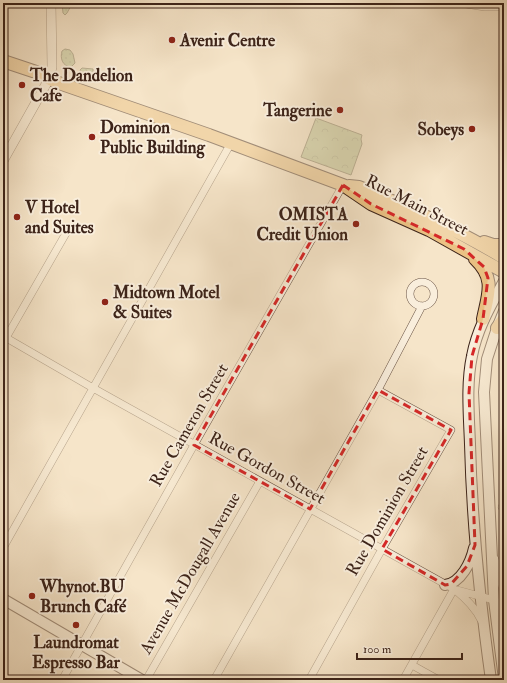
<svg xmlns="http://www.w3.org/2000/svg" width="507" height="683" font-family="'IM FELL Double Pica',serif">
<style>
.grass{fill:url(#grass-dots);stroke:#7b7458}
.park{fill:url(#park-crowns);stroke:#7b7458}
.lines{fill:none;stroke-linecap:round;stroke-linejoin:round}
.minor-casing{stroke:#6a5445;stroke-width:8}
.tertiary-casing{stroke:#6a5445;stroke-width:10}
.secondary-casing{stroke:#3c2319;stroke-width:12}
.primary-casing{stroke:#3c2319;stroke-width:14}
.minor{stroke:#f9eedc;stroke-width:7}
.tertiary{stroke:#f9eedc;stroke-width:9}
.secondary{stroke:#f9eedc;stroke-width:10}
.primary{stroke:#ebc284;stroke-width:12}
.marked{fill:none;stroke:#d62828;stroke-width:3;stroke-dasharray:8 5;stroke-linejoin:round}
.poi-dot{fill:#8f2418;stroke:#f9eedc;stroke-width:1.5}
.labels{text-anchor:middle;dominant-baseline:central;stroke-width:4;stroke-linejoin:round;paint-order:stroke}
.poi-label{font-size:17px;font-weight:bold;fill:#3c2319;stroke:#f9eedc;text-anchor:start}
.street-label{font-size:17px;fill:#3c2319;stroke:#f9eedc}
</style>
<defs>
<pattern id="grass-dots" width="8" height="8" patternUnits="userSpaceOnUse"><rect width="8" height="8" fill="#bac598"/><path d="M2 2h.1M6 6h.1" fill="none" stroke="#a1a982" stroke-width="1.8" stroke-linecap="round"/></pattern>
<pattern id="park-crowns" width="20" height="18" patternUnits="userSpaceOnUse"><rect width="20" height="18" fill="#bac598"/><path d="M2 6a3 3 0 1 1 6 0M12 15a3 3 0 1 1 6 0" fill="none" stroke="#a1a982"/></pattern>
</defs>
<rect width="100%" height="100%" fill="#f6e5c9"/>
<filter id="stains"><feTurbulence type="fractalNoise" baseFrequency=".005" numOctaves="4"/><feColorMatrix values="0 0 0 0 .2 0 0 0 0 .09 0 0 0 0 .02 0 0 0 .5 -.17"/></filter>
<radialGradient id="worn" r=".72"><stop offset=".6" stop-color="#630" stop-opacity="0"/><stop offset="1" stop-color="#630" stop-opacity=".3"/></radialGradient>
<path class="grass" d="M62,3L72,4L67,13L65,15L63,13Z
M65,49L70,50L73,54L75,63L71,67C62,66 60,58 62,51Z
M82,68L93,69V76L81,73L80,70Z"/>
<path class="park" d="M316,118L362,135L361,139L362,144L351,175L301,157Z"/>
<g class="lines">
<defs>
<path id="minor" d="M410 294a12 12 0 1 1 24 0a12 12 0 1 1-24 0Z
M3,336L93,388L454,589C465,598 475,607 481,620
M3,343L69,228
M502,507L504,503
M3,548L231,143
M495,559L502,586L504,588
M457,590L494,600
M412,665L439,680
M62,680L194,445L343,185
M146,680L260,481
M214,680L378,390L422,306
M309,680L382,549L451,430L378,390
M403,680L454,589"/>
<path id="tertiary" d="M466,3L485,6H504
M3,161L49,79L52,67L51,3"/>
<path id="secondary" d="M504,311L497,328L487,359L484,392L494,600L504,679
M445,585C461,583 471,562 474,548
M3,599L142,680
M491,680C480,602 472,523 470,444C469,416 466,384 472,356C477,329 491,305 504,281"/>
<path id="primary" d="M3,61L36,72L56,82L209,135L343,185L371,204L429,230L504,272
M349,186L359,187C410,208 456,229 504,258
M484,242L493,245H504
M475,259C496,279 488,294 483,319
M497,328L504,319"/>
</defs>
<use href="#minor" class="minor-casing"/>
<use href="#tertiary" class="tertiary-casing"/>
<use href="#secondary" class="secondary-casing"/>
<use href="#primary" class="primary-casing"/>
<use href="#minor" class="minor"/>
<use href="#tertiary" class="tertiary"/>
<use href="#secondary" class="secondary"/>
<use href="#primary" class="primary"/>
</g>
<path d="M0 0H507V683H0ZM343,185L371,204L464,249L484,267L488,278L483,319L472,356L469,393L475,545L467,566L451,584L445,585L382,549L451,430L378,390L310,509L194,445Z" fill="#f6e5c9" fill-opacity=".55" fill-rule="evenodd"/>
<path class="marked" d="M343,185L371,204L464,249L484,267L488,278L483,319L472,356L469,393L475,545L467,566L451,584L445,585L382,549L451,430L378,390L310,509L194,445Z"/>
<g class="poi-dot">
<circle cx="172" cy="40" r="4"/>
<circle cx="22" cy="85" r="4"/>
<circle cx="340" cy="110" r="4"/>
<circle cx="472" cy="129" r="4"/>
<circle cx="92" cy="137" r="4"/>
<circle cx="17" cy="217" r="4"/>
<circle cx="356" cy="224" r="4"/>
<circle cx="105" cy="302" r="4"/>
<circle cx="32" cy="596" r="4"/>
<circle cx="76" cy="625" r="4"/>
</g>
<g class="labels">
<g class="poi-label">
<text x="180" y="40">Avenir Centre</text>
<text x="30" y="75">The Dandelion<tspan x="30" dy="20">Cafe</tspan></text>
<text x="332" y="110" text-anchor="end">Tangerine</text>
<text x="100" y="127">Dominion<tspan x="100" dy="20">Public Building</tspan></text>
<text x="464" y="129" text-anchor="end">Sobeys</text>
<text x="25" y="207">V Hotel<tspan x="25" dy="20">and Suites</tspan></text>
<text x="348" y="214" text-anchor="end">OMISTA<tspan x="348" dy="20">Credit Union</tspan></text>
<text x="113" y="292">Midtown Motel<tspan x="113" dy="20">&amp; Suites</tspan></text>
<text x="40" y="586">Whynot.BU<tspan x="40" dy="20">Brunch Café</tspan></text>
<text x="76" y="642" text-anchor="middle">Laundromat<tspan x="76" dy="20">Espresso Bar</tspan></text>
</g>
<g class="street-label">
<text transform="translate(417 205) rotate(27)">Rue Main Street</text>
<text transform="translate(189 425) rotate(-60)">Rue Cameron Street</text>
<text transform="translate(267 468) rotate(29)">Rue Gordon Street</text>
<text transform="translate(387 511) rotate(-60)">Rue Dominion Street</text>
<text transform="translate(190 573) rotate(-60)">Avenue McDougall Avenue</text>
</g>
</g>
<rect width="507" height="683" fill="none" stroke="#f6e5c9" stroke-width="16"/>
<rect x="4" y="4" width="499" height="675" fill="none" stroke="#3c2319" stroke-width="2"/>
<rect x="8" y="8" width="491" height="667" fill="none" stroke="#3c2319"/>
<path d="M357 653v6h105v-6" fill="none" stroke="#3c2319" stroke-width="2"/>
<text x="363" y="653" font-size="12" fill="#3c2319" stroke="#f9eedc" stroke-width="3" paint-order="stroke">100 m</text>
<rect width="100%" height="100%" filter="url(#stains)"/>
<rect width="100%" height="100%" fill="url(#worn)"/>
</svg>
